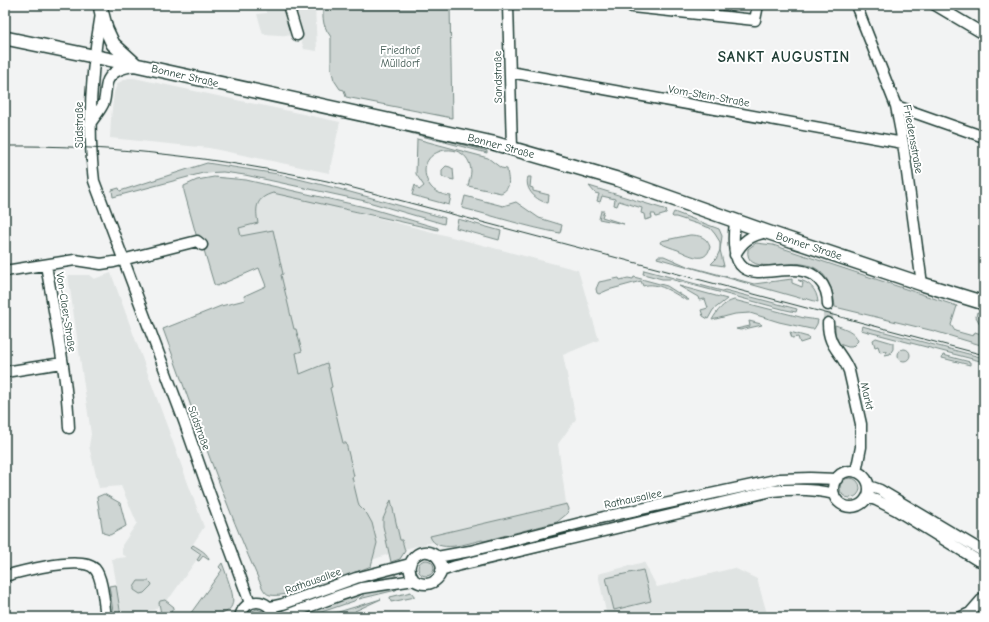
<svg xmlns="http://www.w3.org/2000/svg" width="989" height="622" font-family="'Comic Neue',sans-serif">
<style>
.built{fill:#e0e4e3}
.green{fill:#ced5d3;stroke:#768984}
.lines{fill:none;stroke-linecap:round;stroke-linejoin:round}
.minor-tunnel{stroke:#c8cfcd;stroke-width:10;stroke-dasharray:10 5;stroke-linecap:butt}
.minor-casing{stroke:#1f3d34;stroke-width:13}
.major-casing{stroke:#1f3d34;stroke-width:16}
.minor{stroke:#fff;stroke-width:10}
.major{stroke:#fff;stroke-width:13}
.tram{stroke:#1f3d34;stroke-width:1}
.labels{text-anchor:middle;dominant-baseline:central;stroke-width:4;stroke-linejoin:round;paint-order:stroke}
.park-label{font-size:11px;fill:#425b54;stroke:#fff}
.street-label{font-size:11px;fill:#1f3d34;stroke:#fff}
.district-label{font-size:15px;font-weight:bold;letter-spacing:1px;fill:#1f3d34;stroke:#fff}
</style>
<rect width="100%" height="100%" fill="#f2f3f3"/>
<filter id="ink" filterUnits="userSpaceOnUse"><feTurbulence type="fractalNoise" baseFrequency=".025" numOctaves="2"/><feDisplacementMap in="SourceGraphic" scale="8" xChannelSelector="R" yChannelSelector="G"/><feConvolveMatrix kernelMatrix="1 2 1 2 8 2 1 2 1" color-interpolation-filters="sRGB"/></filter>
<g filter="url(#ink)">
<path class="built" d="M265,5H286L295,36L263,34L257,14L266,13Z
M290,5H315L317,51L304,49Z
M128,78H134L340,122L329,173L209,148L110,138L111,118L114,92L118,83Z
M225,178L578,270L599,340L563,355L576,419L558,444L567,510L400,550L291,589L249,305L269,289L262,266L217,283Z
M111,273L204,527L191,547L200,555L171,596L154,610L122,615L112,559L127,557L122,554V545L137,523L121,486L99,488L89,446L91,434L68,275H89L94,279Z
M644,562L657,587L734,568L757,579L768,617H607L598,574Z"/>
<path class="green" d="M323,5H450L452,118L346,97L344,90L340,89L334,80L331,68V37L327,31L324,24L323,18Z
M383,126L399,128L487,151V153Z
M417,139L488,158L501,168L507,169C508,180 512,188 501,193L468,186C469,181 471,176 471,171C469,137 414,147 427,180C431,191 441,195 451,196L449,205L412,195L415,185L419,190L424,186L416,174Z
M207,163L278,174L339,189L445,218L444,224L365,201L245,175L223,172L203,173L113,197L112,190L119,188L120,191Z
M446,166L450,167L453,169L454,180L445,178L442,176V170Z
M214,177L246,180L369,208L438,228V230L273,193C256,198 255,207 258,223L239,228L241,236L273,230L283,274L281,275L294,329H296L302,351L296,353L300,374L327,363L332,387L330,388L343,443H346L354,476L352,477L359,506L367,514L372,523L377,543L371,566C352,574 288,599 270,595C266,594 264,591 262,587C224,503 195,416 163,329L221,306L245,300L244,296L266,286L259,268L217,286L214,284L201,240L197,238L184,191V186L197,180Z
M528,177H531L530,187L533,188V191L549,195L548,203C537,201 524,190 528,177Z
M589,186L667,210L666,214L656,217L655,214H651L652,218L645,220L644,214L641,213L642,208L619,201L617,206L614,205L615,199L602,196L600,202L597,201L599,194L595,193Z
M465,196L503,206L516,202L539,218L562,225L560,233C526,227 495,216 462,208Z
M601,211H604L602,217L624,224L599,219Z
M674,212L719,229L722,236L720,250L724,266L711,264L716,259L720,250V242L715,234L710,228L676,217H673L672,216Z
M458,219L501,231L499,240L456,228Z
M690,235C699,235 707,237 710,247C706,265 689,255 678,250C672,248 666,246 660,243L661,241Z
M756,243L773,245L957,306L951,325L955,331L973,336L975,332L984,335V346L934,331L835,307C833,287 826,267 802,264C788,261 744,276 748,249Z
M658,256H664L687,266L754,284L792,279V283L802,287L803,283L798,280C809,281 817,290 818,302L804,298L803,299L657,258Z
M644,270L722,291L725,290L797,309L796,312L786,310L670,279H662L643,274Z
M634,277L667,286L689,300H686C673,293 658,281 643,286L641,281L608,290L599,294L597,293L596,289L599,282L619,278L620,280L628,278L633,279Z
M679,286L727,299L713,310L708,319L703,316L701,310L708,308L705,299L699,300L698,297Z
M734,300L804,318L818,320L817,324L814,329H811L779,322L750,313L735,314L712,320C717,311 723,303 734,300Z
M977,312L984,315V326L980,324L976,317Z
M749,321L761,324L762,325L740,330L736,329L750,326Z
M835,325C844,328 855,331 858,341L852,347H848L839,344L835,334Z
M862,326L984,358V362L861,330Z
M790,332L808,337L809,340L800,343L798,337L792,338Z
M876,338L893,343V349L890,354L885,355L886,351L880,352L878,346L875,347L873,340Z
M898 355a6 6 0 1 1 12 0a6 6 0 1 1-12 0Z
M943,355L970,362V365L942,358Z
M840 488a10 10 0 1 1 20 0a10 10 0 1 1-20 0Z
M821,480L820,488L720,500L718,495L753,486Z
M104,494L120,503L126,526L110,535L103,533L97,497Z
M714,496L716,501L609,527L607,521Z
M391,500L400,540H402L405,551L400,559L391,562L383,526V519Z
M567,504L569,509L568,513L557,522L484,541L482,540C468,543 436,555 430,536Z
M563,532L564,534L514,545L500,552L455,563L454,556Z
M564,543L565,546L476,568L467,570L462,567Z
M193,545C199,549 208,553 209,560L203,556L199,561L197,560L201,554L191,547Z
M418 568a8 8 0 1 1 16 0a8 8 0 1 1-16 0Z
M222,563C225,570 227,577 229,583C236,603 235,612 212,617C205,618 195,617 188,617L222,570L219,567Z
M643,570L651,601L614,610L606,578Z
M395,572L397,580L288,611L286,606L351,584Z
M138,581H149L152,584L151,586L144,593L140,594L134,590V587Z
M116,585L121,616V617H114L109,586Z
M398,585L399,587L396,590L359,599L366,593Z
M365,591L354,601L307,617H292Z
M411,592L415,597L391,602L390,597Z
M381,599L355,611V615L346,617H322Z
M165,600L174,607L170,614L162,616L161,614L159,603L160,601Z
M257,609L263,611L267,617H247L250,612Z"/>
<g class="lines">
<path class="minor-tunnel" d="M828,323V305"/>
<defs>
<path id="minor" d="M288,5L297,35
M508,5L512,148
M856,5L896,106L903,143L922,284
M935,5L984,34
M632,7L755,20L758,5
M101,14C91,70 87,124 94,181L184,421L208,489L250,603
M510,72L903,143
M896,106L984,137
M90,124C94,117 101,110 104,102C106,95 105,87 108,80C113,70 125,67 135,66
M735,222C724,310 790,248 819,280C826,287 828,295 828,305
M735,255C742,241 751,235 767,232
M46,265C55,318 67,375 69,428
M5,271L75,260L101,264L114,262L197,241L202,245
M828,323C828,347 841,351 849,371L861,424V447L856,472
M5,372L62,363
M833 489a18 18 0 1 1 36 0a18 18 0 1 1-36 0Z
M869,486L880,490L984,552
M867,497L876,500L896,510L977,560L984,562
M437,557L470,551L604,517L780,479L810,478L837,479
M441,571L456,566L772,491C794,489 814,489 834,494
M5,576C23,571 82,555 95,569C103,578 104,605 106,617
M270,607L283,604L356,578L410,564
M240,617C244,597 270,597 274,617
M281,617L341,595L362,588L414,580C431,593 451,572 437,557C423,542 400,562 414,580
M961,617L970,613L984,597"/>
<path id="major" d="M101,10L106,29L113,44L136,65
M5,38L136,65L493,143L617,179L767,232L922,284L984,303"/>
</defs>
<use href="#minor" class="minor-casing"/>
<use href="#major" class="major-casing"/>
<use href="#minor" class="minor"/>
<use href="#major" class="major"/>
<path class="tram" d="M5,146C116,145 219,158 327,181L984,355"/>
</g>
</g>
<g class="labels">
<g class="park-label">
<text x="400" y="50">Friedhof<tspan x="400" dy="13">Mülldorf</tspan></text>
</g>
<g class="street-label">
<text transform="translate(185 76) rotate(13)">Bonner Straße</text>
<text transform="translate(498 77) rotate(-91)">Sandstraße</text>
<text transform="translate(709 96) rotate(10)">Vom-Stein-Straße</text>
<text transform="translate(79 125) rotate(-90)">Südstraße</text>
<text transform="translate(913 139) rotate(80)">Friedensstraße</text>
<text transform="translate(501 146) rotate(15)">Bonner Straße</text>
<text transform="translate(809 246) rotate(18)">Bonner Straße</text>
<text transform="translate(66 312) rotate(81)">Von-Claer-Straße</text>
<text transform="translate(867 396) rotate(77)">Markt</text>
<text transform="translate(199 428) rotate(70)">Südstraße</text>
<text transform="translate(633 499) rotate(-12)">Rathausallee</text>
<text transform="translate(313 581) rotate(-20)">Rathausallee</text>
</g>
<g class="district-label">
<text x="784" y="57">SANKT AUGUSTIN</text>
</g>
</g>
<rect width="989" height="622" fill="none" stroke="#fff" stroke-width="20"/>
<rect x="10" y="10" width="969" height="602" fill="none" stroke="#1f3d34" stroke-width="1.5" filter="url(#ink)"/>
</svg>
